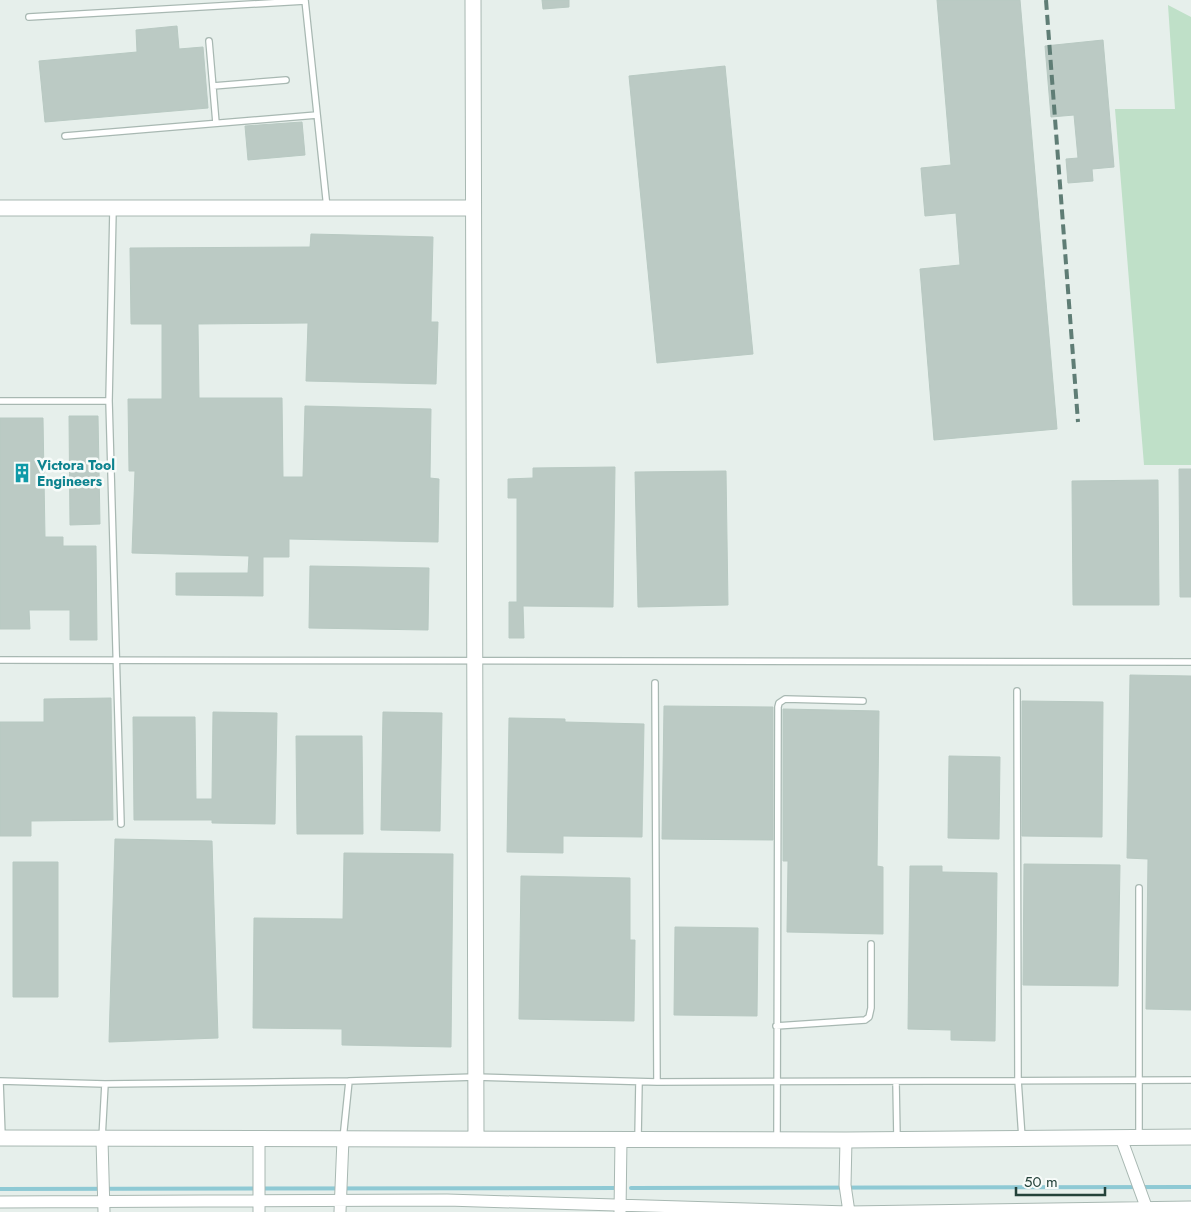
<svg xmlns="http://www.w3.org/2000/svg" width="1191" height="1212" font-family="Jost,sans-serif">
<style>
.green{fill:#bfe0c8}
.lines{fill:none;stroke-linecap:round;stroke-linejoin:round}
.stream{stroke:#8ec9d4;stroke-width:4}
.building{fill:#bbcac4;stroke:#b8c9c2}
.service-casing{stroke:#a8b8b2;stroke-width:8}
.minor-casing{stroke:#a8b8b2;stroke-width:13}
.tertiary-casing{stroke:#a8b8b2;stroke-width:17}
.service{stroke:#fff;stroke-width:5.5}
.minor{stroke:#fff;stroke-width:11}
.tertiary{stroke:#fff;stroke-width:15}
.rail{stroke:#5f7d75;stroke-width:4;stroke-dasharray:10 5;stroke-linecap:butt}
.labels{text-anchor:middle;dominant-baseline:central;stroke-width:5;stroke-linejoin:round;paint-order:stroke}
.culture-label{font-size:14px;font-weight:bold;fill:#0d838f;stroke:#f7fbf9;text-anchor:start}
</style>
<rect width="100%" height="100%" fill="#e6efeb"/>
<path class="green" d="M1168,5L1191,17V465H1144L1115,109H1175Z"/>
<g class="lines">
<path class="stream" d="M631,1188L1191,1187
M0,1189L618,1188"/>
</g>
<path class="building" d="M542,0H569V7L543,9Z
M937,0H1020L1057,429L934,440L920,269L960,265L956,213L925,216L921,168L951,165Z
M177,26L179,49L203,47L208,108L45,122L39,61L137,52L136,30Z
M1103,40L1114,167L1092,169L1093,181L1068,183L1066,159L1078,158L1074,115L1051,117L1045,46Z
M725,66L753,354L657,363L629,76Z
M302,122L305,155L248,160L245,126Z
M311,234L433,237L431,322H438L436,384L306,381L308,323L198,324L199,398H282L283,477H303L305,406L431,409L430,478L439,479L438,542L289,539V557H263V596L176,595V573H248L249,556L132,553L135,471H129L128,399H162V324H131L130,248L310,247Z
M69,416H98L100,524L70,525Z
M0,418H43L45,537H63V546H96L97,640H70V610H29L30,629H0Z
M615,467L613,607L523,606L524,638H509V602H517V498H508V479L533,478V468Z
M1179,469H1191V597H1180Z
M726,471L728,605L638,607L635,472Z
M1158,480L1159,605H1073L1072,481Z
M310,566L429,568L428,630L309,628Z
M1130,675L1191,676V1010L1146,1009L1148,859L1127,858Z
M111,698L113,820L31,821V836H0V722H44V699Z
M1022,701L1103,702L1102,837L1022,836Z
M664,706L773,707V840L662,839Z
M783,709L879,711L877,866L883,867V934L787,932L788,861H783Z
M213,712L277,713L275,824L212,823V820H134L133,717H195L196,799H212Z
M383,712L442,713L440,831L381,830Z
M509,718L565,719V722L644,724L642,837L563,836V853L507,852Z
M296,736H362L363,834H297Z
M949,756L1000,757L999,839L948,838Z
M115,839L212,841L218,1038L109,1042Z
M344,853L453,854L451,1047L342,1045V1029L253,1028L254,918L343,919Z
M13,862H58V997H13Z
M1024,864L1120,865L1118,986L1023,985Z
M910,866H942V872L997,873L995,1041L951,1040V1030L908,1029Z
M521,876L630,878V940H635L634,1021L519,1019Z
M675,927L758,928L757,1016L674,1015Z"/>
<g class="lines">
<defs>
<path id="service" d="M305,0L327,208
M29,17L305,1
M209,41L216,123
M213,86L286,80
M65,136L317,115
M113,210L109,401L121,824
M0,401H109
M0,660L1191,662
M655,683L657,1082
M1017,691L1018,1080L1022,1138
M1139,888V1136
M776,1026L865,1020L869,1017L871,1008V944
M0,1081L105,1084L349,1081L475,1077L657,1082L1191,1080
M0,1082L2,1136
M896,1082L897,1138
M102,1138L105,1084
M638,1138L639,1082
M777,1138L778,707L779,703L785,699L863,701
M343,1139L349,1081"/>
<path id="minor" d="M1121,1138L1148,1212
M102,1140L104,1212
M846,1140L845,1185L849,1212
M0,1202L447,1200L849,1212L1191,1207
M259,1212V1139
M340,1212L343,1139
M620,1212L621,1139"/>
<path id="tertiary" d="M473,0L476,1139
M0,208H473
M0,1138L846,1140L1191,1137"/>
</defs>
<use href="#service" class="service-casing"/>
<use href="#minor" class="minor-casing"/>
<use href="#tertiary" class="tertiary-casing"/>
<use href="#service" class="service"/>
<use href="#minor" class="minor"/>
<use href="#tertiary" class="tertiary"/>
<path class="rail" d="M1046,0L1078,422"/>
</g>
<defs>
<symbol id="building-bare" viewBox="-9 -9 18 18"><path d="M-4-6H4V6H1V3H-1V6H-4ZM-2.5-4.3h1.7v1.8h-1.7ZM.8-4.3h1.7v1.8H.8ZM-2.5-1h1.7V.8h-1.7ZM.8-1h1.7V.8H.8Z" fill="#0f9aa8" stroke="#f7fbf9" stroke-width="2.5" paint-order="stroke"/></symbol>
</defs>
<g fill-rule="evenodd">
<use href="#building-bare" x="8" y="459" width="28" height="28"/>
</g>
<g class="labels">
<g class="culture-label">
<text x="37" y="465">Victora Tool<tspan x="37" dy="16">Engineers</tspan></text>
</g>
</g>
<path d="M1016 1187v8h89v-8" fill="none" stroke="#24423a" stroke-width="2.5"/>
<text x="1024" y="1187" font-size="15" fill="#24423a" stroke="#f7fbf9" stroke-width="4" paint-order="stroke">50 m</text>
</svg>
